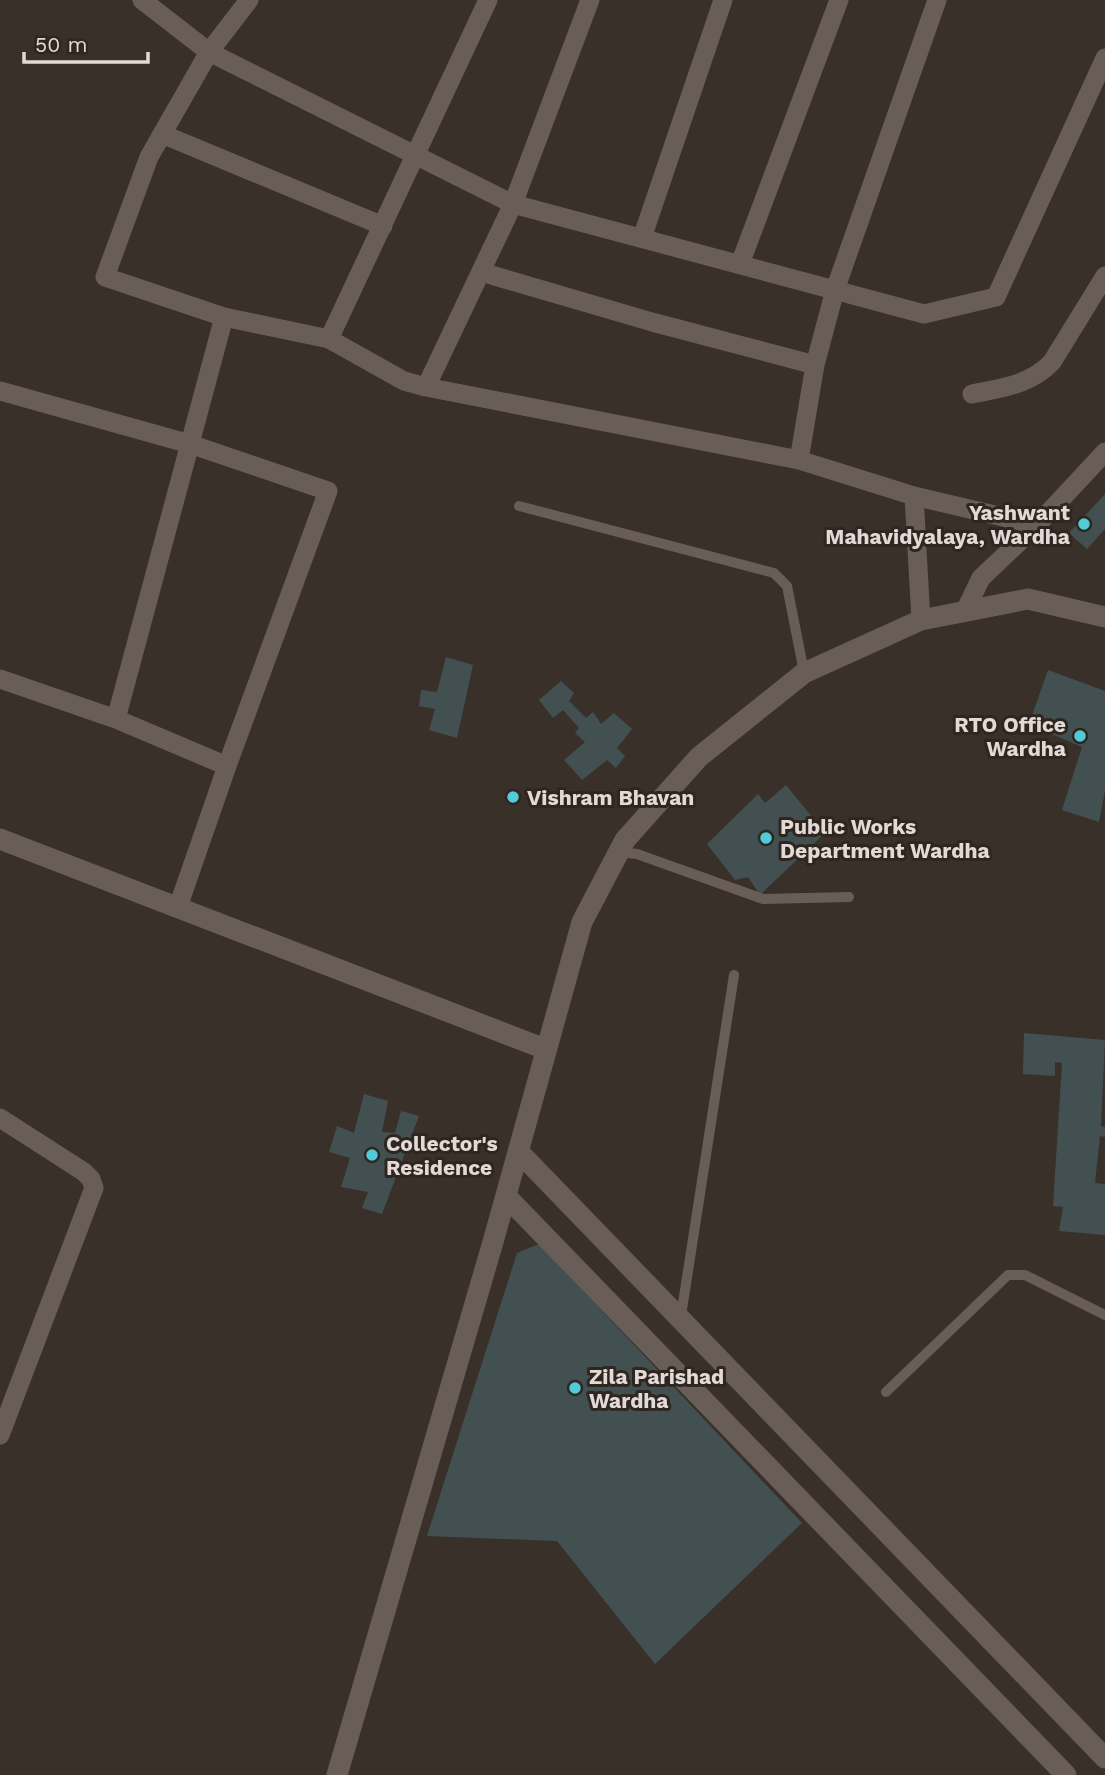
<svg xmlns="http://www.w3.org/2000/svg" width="1105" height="1775" font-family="'Work Sans',sans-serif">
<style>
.building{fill:#425052}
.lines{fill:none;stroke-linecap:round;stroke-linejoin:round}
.lane{stroke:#695e57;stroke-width:10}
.street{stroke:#695e57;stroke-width:19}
.secondary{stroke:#695e57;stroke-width:21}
.poi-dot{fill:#52cbd8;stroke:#2f261f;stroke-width:2.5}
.labels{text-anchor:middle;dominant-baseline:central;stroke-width:6;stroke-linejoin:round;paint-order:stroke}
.poi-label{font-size:21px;font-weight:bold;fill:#e1dad6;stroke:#2f261f;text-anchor:start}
</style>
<rect width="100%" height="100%" fill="#393029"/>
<path class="building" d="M1105,494V529L1087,549L1069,533Z
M446,657L473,665L457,738L429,730L435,709L419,706L421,690L437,692Z
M1048,670L1105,691V791L1099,822L1062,810L1082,747L1029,724Z
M561,681L574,693L569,701L586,718L593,712L601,724L614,713L632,729L617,748L625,756L616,768L607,760L582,780L564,760L585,742L575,733L579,728L563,710L553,718L539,700Z
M786,785L825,833L760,895L748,877L735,880L707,844L758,794L765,803Z
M1024,1033L1105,1040L1101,1126L1105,1127V1137L1100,1136L1095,1183L1105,1184V1235L1059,1231L1063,1207L1053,1206L1062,1063L1055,1062V1076L1023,1074Z
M364,1094L388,1101L382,1132L395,1133L401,1111L419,1116L382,1214L362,1208L368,1192L341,1187L350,1158L329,1152L337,1126L354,1133Z
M539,1244L802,1523L655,1664L557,1541L427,1536L517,1253Z"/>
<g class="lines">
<path class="lane" d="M519,506L774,573L787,586L804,672
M619,852L637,854L763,899L849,897
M681,1316L734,975
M886,1392L1008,1275H1025L1105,1315"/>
<path class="street" d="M142,0L209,52L513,204L590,0
M249,0L209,52L149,157L105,277L224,317L329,339L404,381L426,387L799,460L914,496L921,620
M162,134L383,226
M642,238L723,0
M740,264L839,0
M481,272L652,322L815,365
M329,339L488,0
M426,387L513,204L924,314L996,297L1105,58
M0,391L190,444L328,491L227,766L116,719
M972,394C1002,388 1030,385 1052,362L1105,276
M799,460L815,365L835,290L937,0
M914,496L1037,525
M965,611L981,578L1037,525L1105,452
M0,679L116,719L224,317
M178,907L227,766
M0,1118L84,1172L91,1179L94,1188L0,1435"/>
<path class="secondary" d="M0,839L545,1049
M518,1151L1105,1758
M506,1196L1066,1775
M337,1775L493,1242L582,922L625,840L699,757L804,673L921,620L1028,599L1105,617"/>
</g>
<g class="poi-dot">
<circle cx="1084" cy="524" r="7"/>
<circle cx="1080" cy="736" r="7"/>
<circle cx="513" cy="797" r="7"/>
<circle cx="766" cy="838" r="7"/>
<circle cx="372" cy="1155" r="7"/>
<circle cx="575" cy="1388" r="7"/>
</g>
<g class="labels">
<g class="poi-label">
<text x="1070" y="512" text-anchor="end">Yashwant<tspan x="1070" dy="24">Mahavidyalaya, Wardha</tspan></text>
<text x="1066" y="724" text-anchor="end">RTO Office<tspan x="1066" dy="24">Wardha</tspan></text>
<text x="527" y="797">Vishram Bhavan</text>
<text x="780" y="826">Public Works<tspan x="780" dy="24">Department Wardha</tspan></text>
<text x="386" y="1143">Collector's<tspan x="386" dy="24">Residence</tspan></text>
<text x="589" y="1376">Zila Parishad<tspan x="589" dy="24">Wardha</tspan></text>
</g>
</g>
<path d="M24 52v10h124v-10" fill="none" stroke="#e1dad6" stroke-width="3.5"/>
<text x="35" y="52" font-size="21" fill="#e1dad6" stroke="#2f261f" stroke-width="5" paint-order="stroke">50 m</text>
</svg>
